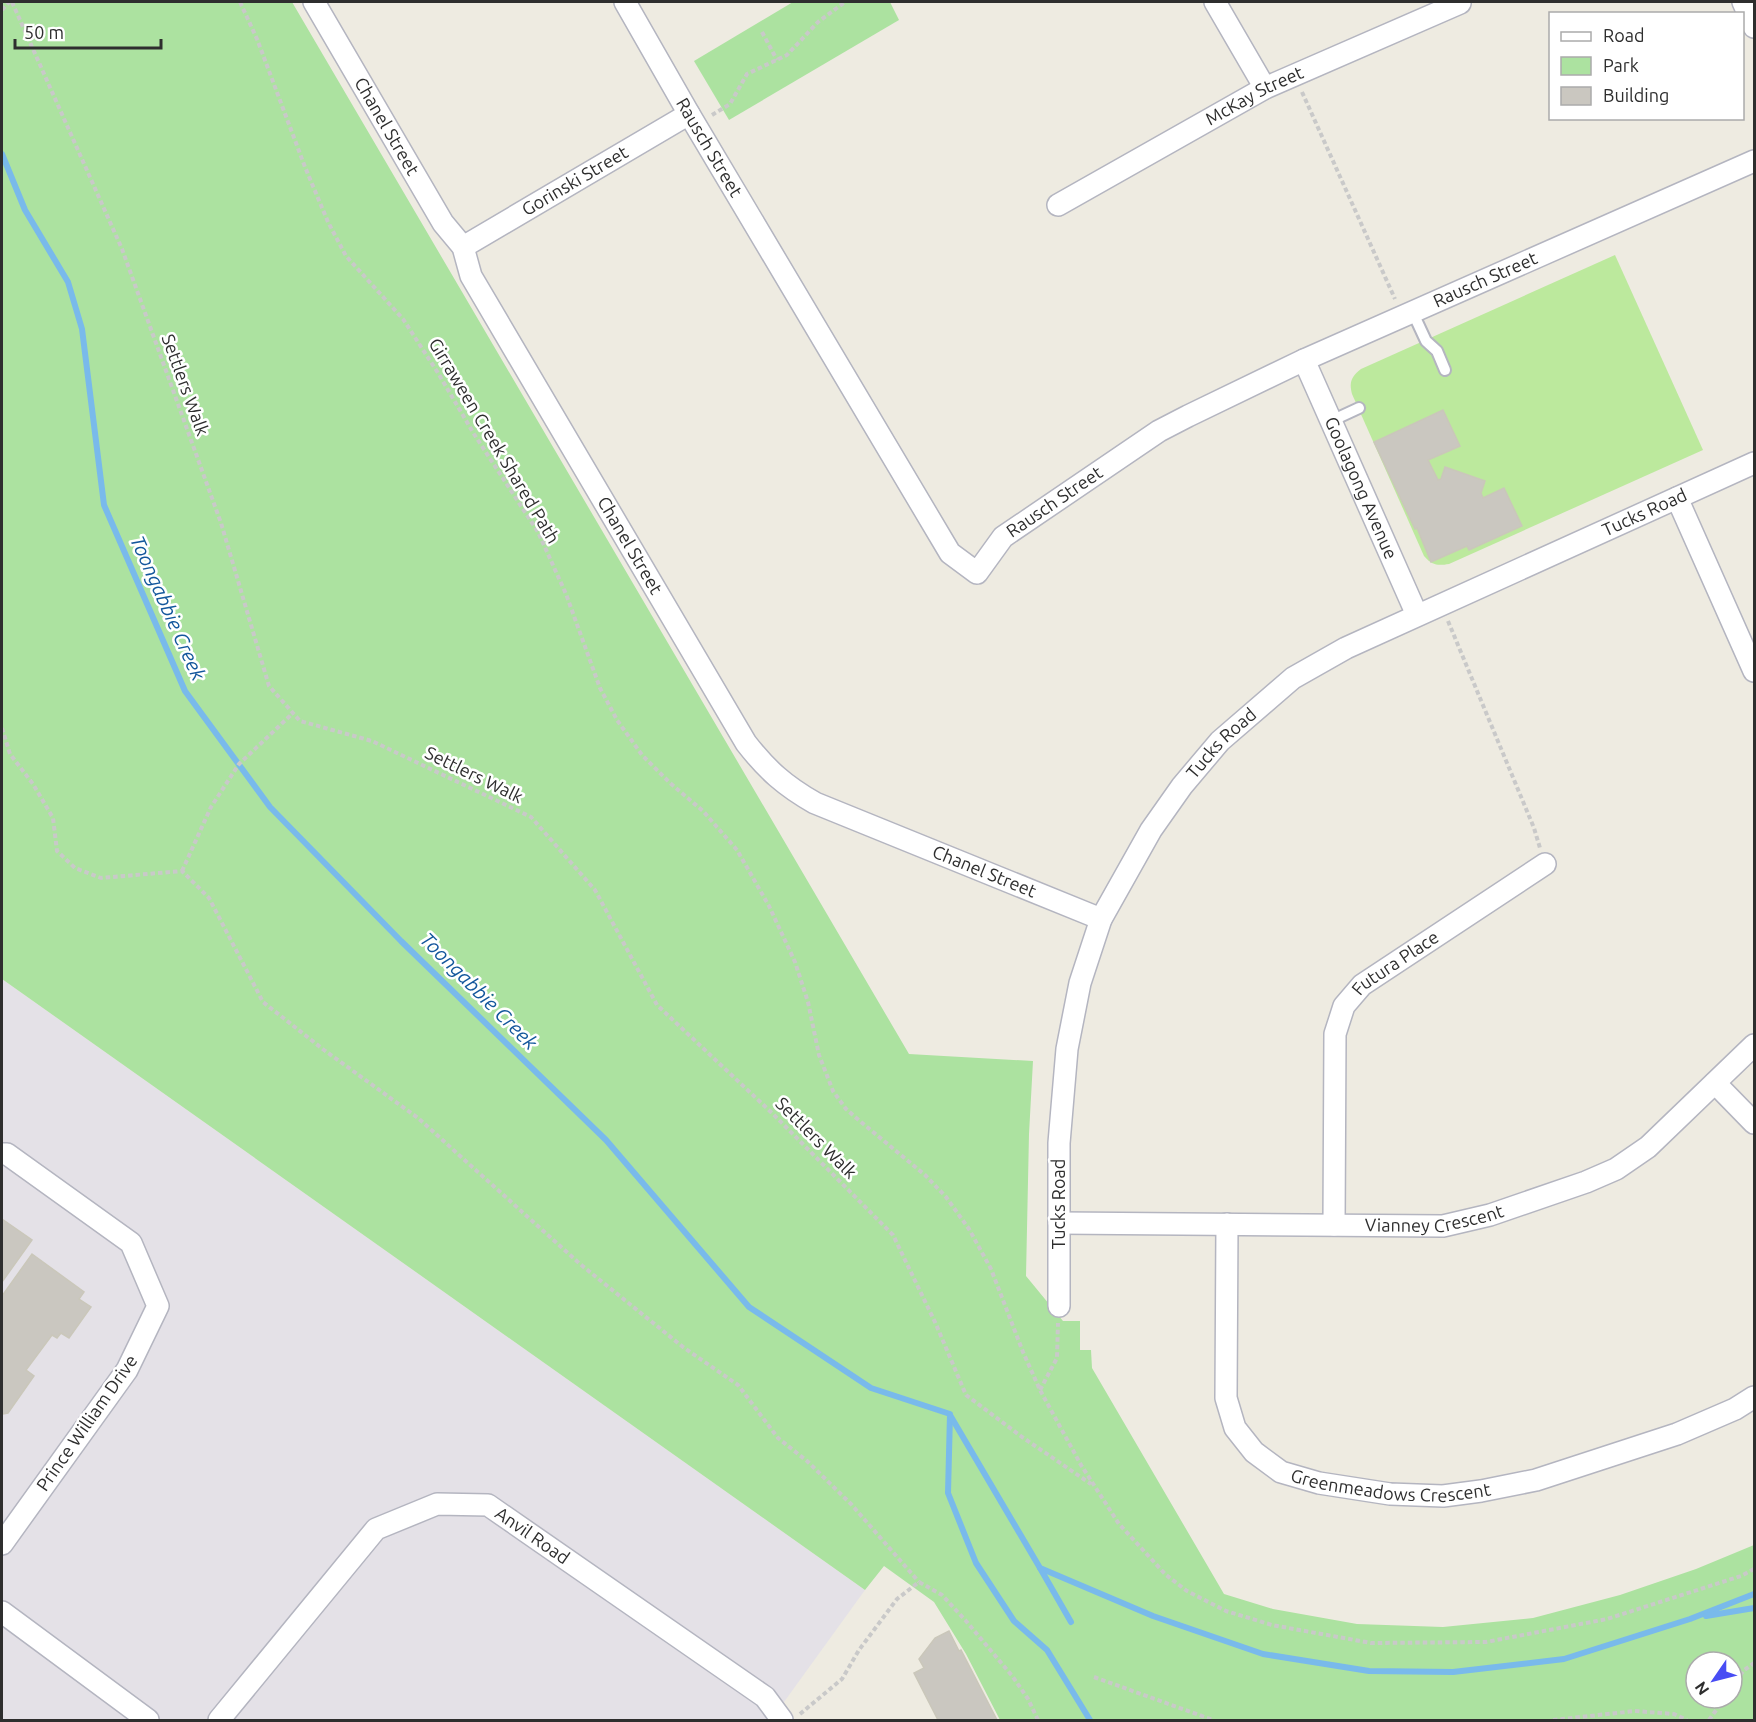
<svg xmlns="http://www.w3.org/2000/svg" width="1756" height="1722" font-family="Ubuntu,sans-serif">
	<rect width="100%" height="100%" fill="#eeebe1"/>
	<polygon fill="#e4e1e7" points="2,979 865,1590 771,1720 2,1720"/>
	<g fill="#ace2a0" fill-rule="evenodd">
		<path d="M 2,2 L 292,2 L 909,1054 L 1033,1061 L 1029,1134 L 1026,1276 L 1063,1321 L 1080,1321 L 1080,1350 L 1091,1350 L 1092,1368 L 1224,1594 L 1273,1609 L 1357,1624 L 1443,1627 L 1533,1618 L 1620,1595 L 1696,1569 L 1754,1545 L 1754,1720 L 1000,1720 L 966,1654 L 934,1602 L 884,1566 L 865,1590 L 2,979 ZM 1696,1662 L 1732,1662 L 1732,1698 L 1696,1698 Z"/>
		<polygon points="793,2 890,2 899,20 729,120 694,61"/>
	</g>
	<path fill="#bce99d" d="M 1615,255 L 1703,450 L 1449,564 C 1437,566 1432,565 1424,556 L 1352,394 C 1349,382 1351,377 1361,369 Z"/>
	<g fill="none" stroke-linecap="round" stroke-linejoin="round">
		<g stroke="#79baeb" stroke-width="6">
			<polyline points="2,154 25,210 68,282 82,329 104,505 185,691 270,807 401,941 606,1140 749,1307 871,1388 950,1414 948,1493 976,1563 1014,1621 1047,1650 1090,1720"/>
			<polyline points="950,1415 1040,1568 1153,1616 1263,1654 1369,1671 1453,1672 1564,1659 1690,1619 1754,1594"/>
			<polyline points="1040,1568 1071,1622"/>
			<polyline points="1706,1616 1754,1608"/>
		</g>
	</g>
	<g fill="#cac7c0" stroke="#cac7ba" stroke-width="1.5">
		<polygon points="1443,410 1460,446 1428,460 1438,480 1441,479 1445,467 1485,481 1481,493 1483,498 1504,488 1522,526 1469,550 1467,546 1431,562 1417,528 1415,529 1374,442"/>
		<polygon points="2,1219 32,1240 2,1282"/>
		<polygon points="32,1254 84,1292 79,1299 91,1307 69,1338 61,1333 57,1338 52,1335 26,1370 34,1376 8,1413 2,1414 2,1296"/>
		<polygon points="949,1631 959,1651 961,1650 997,1720 938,1720 914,1673 924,1668 919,1659 935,1638"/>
	</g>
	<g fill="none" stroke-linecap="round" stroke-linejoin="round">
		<g stroke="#b4b5c0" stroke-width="14">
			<g id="service">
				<polyline points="1413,313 1426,341 1437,351 1445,370"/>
				<polyline points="1331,421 1359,408"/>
			</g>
		</g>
		<g stroke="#b4b5c0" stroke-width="24">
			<g id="minor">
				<path id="s1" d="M 314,2 L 443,223 L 463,247 L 471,276 L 746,743 C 767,770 785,786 815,803 L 1101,919"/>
				<path id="s2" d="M 625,2 L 689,114 L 950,553 L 977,573 L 1003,537 L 1159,431 L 1188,416 L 1304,360 L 1754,161"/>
				<polyline points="1215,2 1265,88"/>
				<polyline points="1743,2 1754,27"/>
				<path id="s3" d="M 1058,205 L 1265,88 L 1460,3"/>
				<path id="s4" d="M 463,247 L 689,114"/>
				<path id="s5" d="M 1304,360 L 1417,615"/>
				<polyline points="1677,498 1754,671"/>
				<polyline points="1715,1083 1754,1123"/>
				<polyline points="2,1154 7,1154 131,1243 158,1306 127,1370 2,1544"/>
				<path id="s6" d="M 1059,1223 L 1443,1226 L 1490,1215 L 1586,1182 L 1616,1169 L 1648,1147 L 1754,1045"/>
				<path id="s7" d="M 1227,1224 L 1226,1398 L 1235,1428 L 1254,1452 L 1281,1472 L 1319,1483 L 1390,1494 L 1443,1496 L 1481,1491 L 1536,1480 L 1677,1434 L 1735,1409 L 1754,1397"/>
				<path id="s8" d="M 1334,1225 L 1335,1034 L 1344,1006 L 1362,985 L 1545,864"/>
				<path id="s9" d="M 1059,1306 L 1059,1143 L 1067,1049 L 1080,983 L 1101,919 L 1151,830 L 1182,786 L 1220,741 L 1293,678 L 1346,648 L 1754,463"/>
				<polyline points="2,1612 148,1720"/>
				<path id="s10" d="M 219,1720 L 376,1529 L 437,1504 L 488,1505 L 765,1697 L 782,1720"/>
			</g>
		</g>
		<g stroke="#c9c9c9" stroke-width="4" stroke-dasharray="4.5 3" stroke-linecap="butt">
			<polyline points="12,2 122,249 221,523 269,686 300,721 372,741 531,817 595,890 657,1005 772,1113 893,1235 935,1322 966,1395 1022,1437 1091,1484"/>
			<polyline points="240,2 257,39 305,167 328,222 346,256 403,319 438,373 474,434 538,532 566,594 600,688 617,720 642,755 670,783 703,811 737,850 769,906 795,962 808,1002 819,1055 833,1091 846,1109 861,1122 925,1175 946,1197 969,1229 991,1269 1023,1352 1040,1390 1081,1465 1119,1524 1166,1575 1187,1591 1226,1611 1272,1625 1371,1643 1486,1642 1607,1619 1741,1576 1754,1569"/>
			<polyline points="2,10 9,2"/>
			<polyline points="762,32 777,60"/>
			<polyline points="1302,92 1395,299"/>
			<polyline points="712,115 730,104 747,74 787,55 818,22 845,2"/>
			<polyline points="1448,621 1534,828 1540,848"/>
			<polyline points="2,728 10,754 33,784 53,818 57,851 75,868 101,878 182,871 209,898 263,1002 324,1050 418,1118 580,1264 683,1347 738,1385 778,1438 807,1461 851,1504 919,1582"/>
			<polyline points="182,871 211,807 239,764 293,713"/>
			<polyline points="1040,1390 1057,1358 1058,1323"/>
			<polyline points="1094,1677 1213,1720"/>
			<polyline points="1732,1688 1743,1671 1754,1663"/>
			<polyline points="800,1714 842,1679 859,1650 897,1599 919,1582 942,1595 966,1621 1013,1677 1028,1699 1038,1720"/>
			<polyline points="1553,1720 1635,1711 1674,1714 1687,1720"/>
			<polyline points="1709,1720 1725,1698"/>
		</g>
		<use href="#service" stroke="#fff" stroke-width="10"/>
		<use href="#minor" stroke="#fff" stroke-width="21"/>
	</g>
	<g text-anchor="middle" stroke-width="5" stroke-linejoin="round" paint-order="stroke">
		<g font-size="18" fill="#2e2e2e" stroke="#fff">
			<text dy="6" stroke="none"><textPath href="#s3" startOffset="225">McKay Street</textPath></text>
			<text dy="6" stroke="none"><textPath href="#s1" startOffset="144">Chanel Street</textPath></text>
			<text dy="6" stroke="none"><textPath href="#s2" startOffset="168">Rausch Street</textPath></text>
			<text dy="6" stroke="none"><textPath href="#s4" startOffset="130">Gorinski Street</textPath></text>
			<text dy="6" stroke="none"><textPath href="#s2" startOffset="1266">Rausch Street</textPath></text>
			<text transform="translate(185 385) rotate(70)" y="6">Settlers Walk</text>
			<text transform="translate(494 441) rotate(59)" y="6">Girraween Creek Shared Path</text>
			<text dy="6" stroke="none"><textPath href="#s5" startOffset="140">Goolagong Avenue</textPath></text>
			<text dy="6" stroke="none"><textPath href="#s2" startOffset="780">Rausch Street</textPath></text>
			<text dy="6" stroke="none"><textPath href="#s9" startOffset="1092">Tucks Road</textPath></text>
			<text dy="6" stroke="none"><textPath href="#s1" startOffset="630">Chanel Street</textPath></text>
			<text dy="6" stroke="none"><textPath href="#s9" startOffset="606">Tucks Road</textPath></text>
			<text transform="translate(474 775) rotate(26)" y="6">Settlers Walk</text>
			<text dy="6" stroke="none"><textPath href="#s1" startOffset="1134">Chanel Street</textPath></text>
			<text dy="6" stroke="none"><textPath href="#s8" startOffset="288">Futura Place</textPath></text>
			<text transform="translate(816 1138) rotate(45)" y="6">Settlers Walk</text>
			<text transform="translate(1059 1204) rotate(-90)" y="6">Tucks Road</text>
			<text dy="6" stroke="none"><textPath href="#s6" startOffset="376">Vianney Crescent</textPath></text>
			<text transform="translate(87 1423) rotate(-55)" y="6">Prince William Drive</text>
			<text dy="6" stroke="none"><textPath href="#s7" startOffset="381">Greenmeadows Crescent</textPath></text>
			<text dy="6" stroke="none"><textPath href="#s10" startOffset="418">Anvil Road</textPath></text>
		</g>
		<g font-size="20" font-style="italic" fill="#13579c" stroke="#fff">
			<text transform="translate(168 608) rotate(66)" y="7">Toongabbie Creek</text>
			<text transform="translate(479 991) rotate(45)" y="7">Toongabbie Creek</text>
		</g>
	</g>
	<rect width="1756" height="1722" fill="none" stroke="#2e2e2e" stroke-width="6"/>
	<rect x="1549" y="12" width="195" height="108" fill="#ffffff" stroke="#ababab" stroke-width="1.5"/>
	<rect x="1561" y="32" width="30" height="9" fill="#ffffff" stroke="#ababab" stroke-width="1.5"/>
	<text x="1603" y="42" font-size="18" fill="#2e2e2e">Road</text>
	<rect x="1561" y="57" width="30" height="18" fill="#ace2a0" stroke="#ababab" stroke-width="1.5"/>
	<text x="1603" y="72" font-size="18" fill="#2e2e2e">Park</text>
	<rect x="1561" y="87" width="30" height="18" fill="#cac7c0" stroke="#ababab" stroke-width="1.5"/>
	<text x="1603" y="102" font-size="18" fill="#2e2e2e">Building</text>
	<g transform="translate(1714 1680) rotate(235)"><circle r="28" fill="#ffffff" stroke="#ababab" stroke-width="1.5"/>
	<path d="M0-4.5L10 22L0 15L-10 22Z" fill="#484df4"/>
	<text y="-9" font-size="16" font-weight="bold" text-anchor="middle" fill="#2e2e2e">N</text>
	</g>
	<path d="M15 39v9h146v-9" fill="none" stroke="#2e2e2e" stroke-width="3"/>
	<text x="24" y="39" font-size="18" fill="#2e2e2e" stroke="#ffffff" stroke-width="4.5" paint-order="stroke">50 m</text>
</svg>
